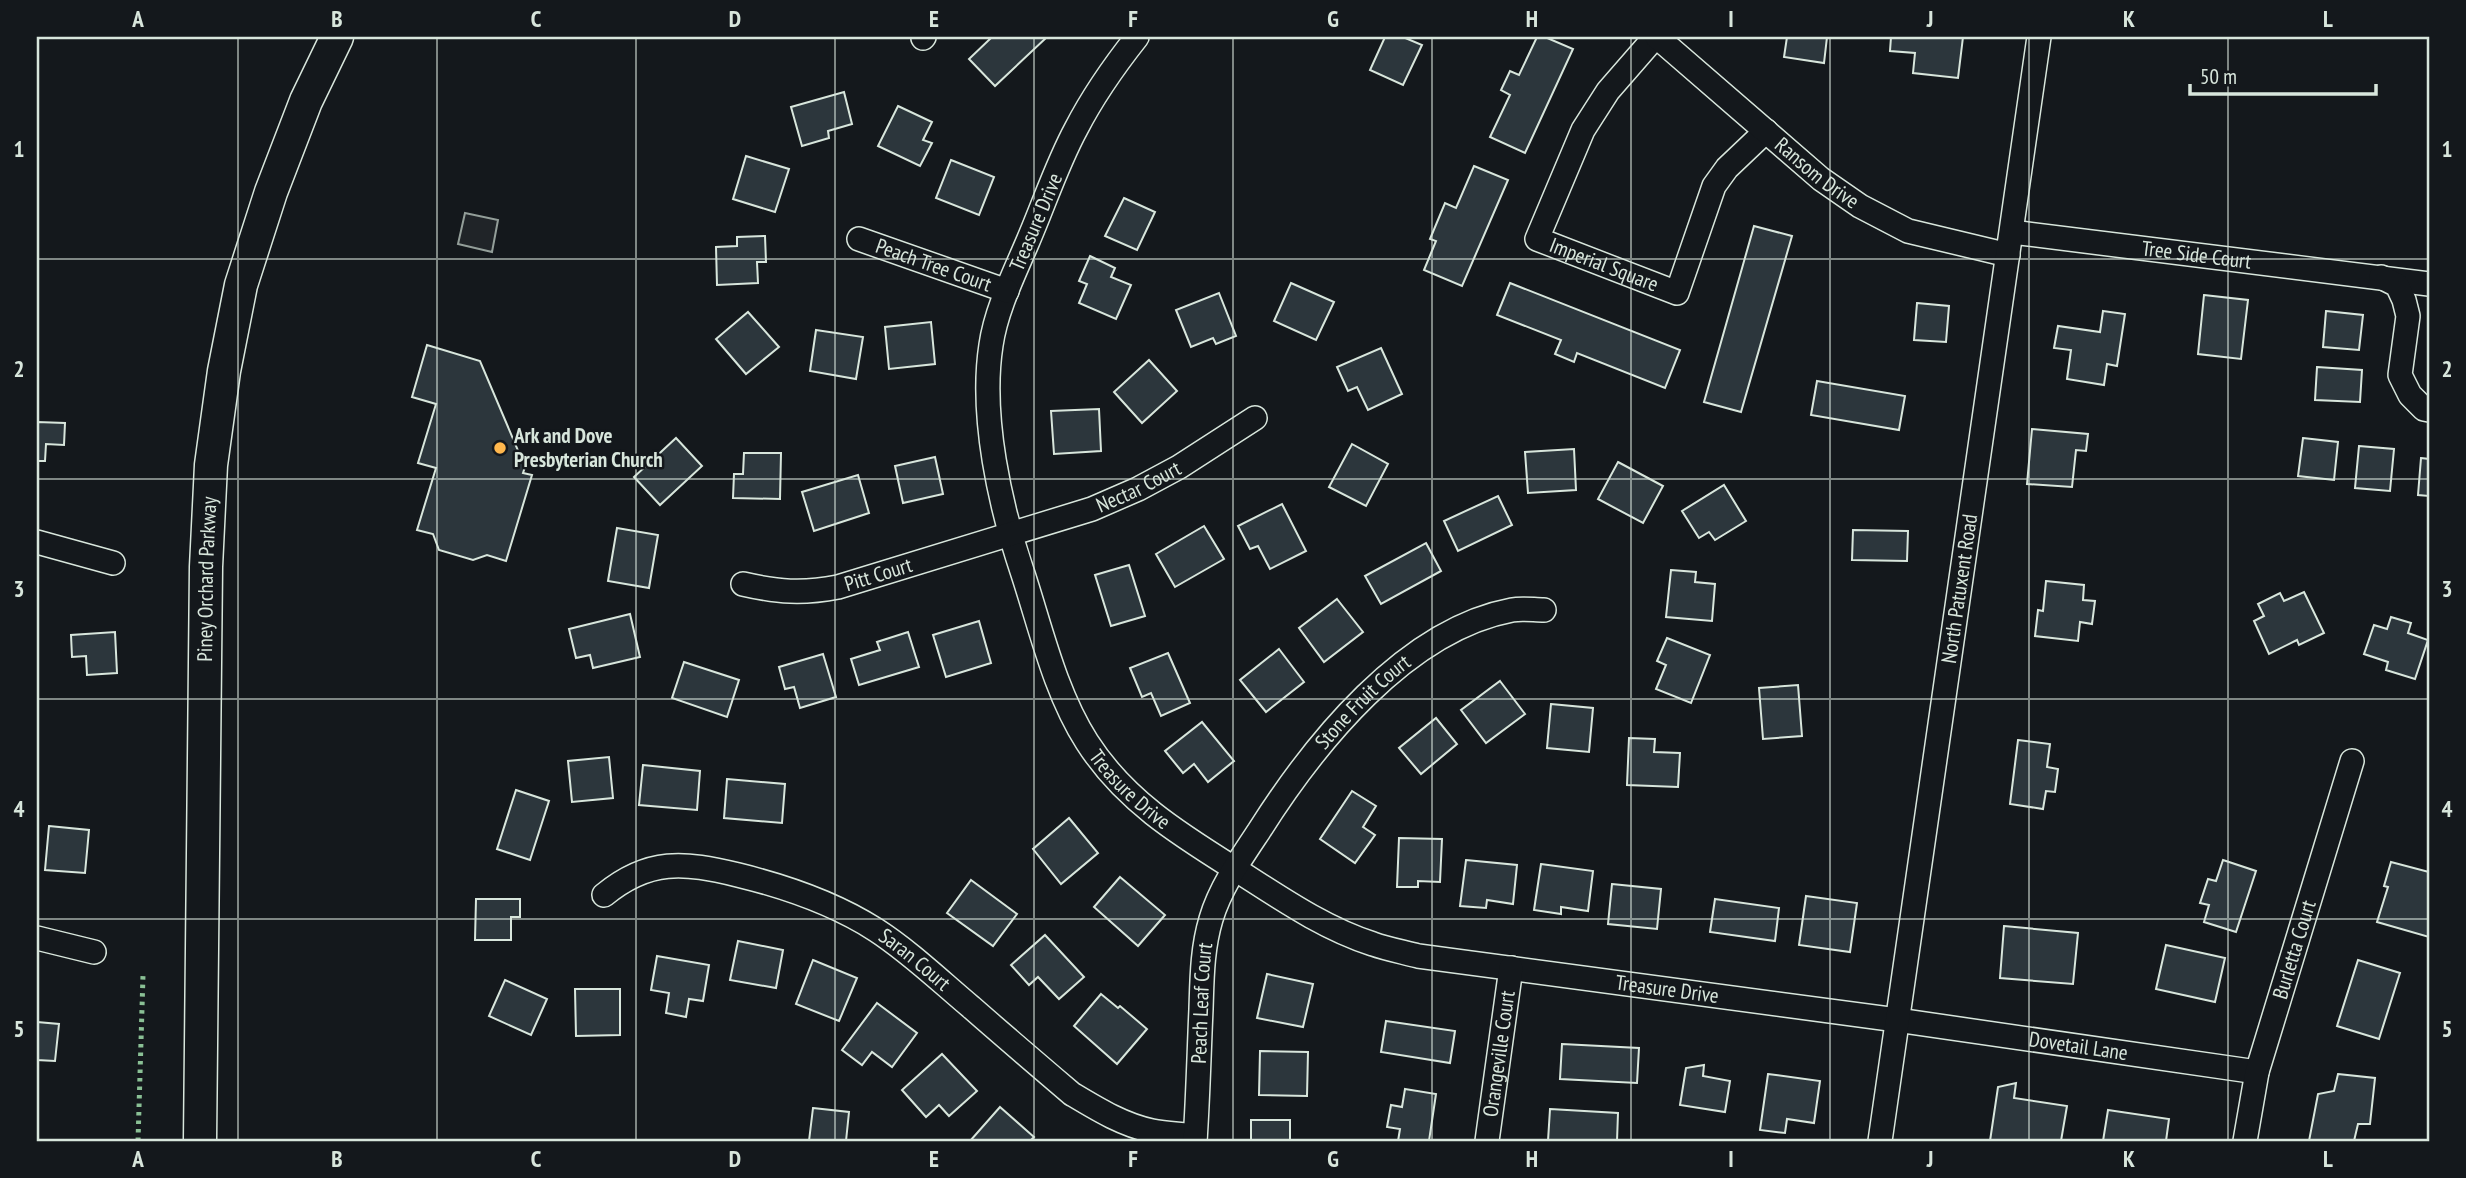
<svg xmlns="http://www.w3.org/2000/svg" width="2466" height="1178" font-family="'PT Sans Narrow',sans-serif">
	<rect width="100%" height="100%" fill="#14181c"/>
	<polygon fill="#202428" stroke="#939e99" stroke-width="2" points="465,213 498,220 492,252 458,244"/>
	<g fill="#2c363c" stroke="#d8e6dc" stroke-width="2">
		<polygon points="992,37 1047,37 995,86 969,59"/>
		<polygon points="1385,37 1403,37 1422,45 1403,85 1370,70"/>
		<polygon points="1537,37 1545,37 1573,49 1525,153 1490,137 1510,95 1501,90 1510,71 1519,75"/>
		<polygon points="1787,37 1827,37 1824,63 1784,57"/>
		<polygon points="1891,37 1963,37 1958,78 1913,73 1915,53 1890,51"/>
		<polygon points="844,92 852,124 828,131 829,138 802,146 791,107"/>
		<polygon points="898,106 932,122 923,140 932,143 920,166 878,146"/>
		<polygon points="746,156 789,169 775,212 733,199"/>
		<polygon points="951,160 994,177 979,215 936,198"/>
		<polygon points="1474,166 1508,180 1462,286 1424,270 1436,241 1430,239 1445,203 1456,208"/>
		<polygon points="1124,198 1155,212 1137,250 1105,236"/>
		<polygon points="1754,226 1792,236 1741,412 1704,402"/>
		<polygon points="765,236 766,262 757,262 758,283 717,285 716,247 737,246 737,237"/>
		<polygon points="1090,256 1115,268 1111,277 1131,285 1116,319 1079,303 1087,284 1079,281"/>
		<polygon points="1291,283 1334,302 1316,340 1274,321"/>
		<polygon points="1510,283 1680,350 1665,388 1577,353 1574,362 1555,354 1561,340 1497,315"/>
		<polygon points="1219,293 1236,336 1216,344 1213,338 1191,347 1176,310"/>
		<polygon points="2204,295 2248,300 2241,359 2198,354"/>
		<polygon points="1917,303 1949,306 1946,342 1914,340"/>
		<polygon points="2103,311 2125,314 2117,366 2107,364 2104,385 2067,379 2071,350 2054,348 2058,326 2100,332"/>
		<polygon points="2326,311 2363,315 2359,350 2323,347"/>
		<polygon points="748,312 779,347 746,374 716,339"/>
		<polygon points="931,322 935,364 889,369 885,327"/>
		<polygon points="816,330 863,337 856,379 810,371"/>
		<polygon points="427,345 480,361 525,467 523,473 532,475 506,561 487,555 473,560 439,550 433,534 417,530 436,468 418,463 436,404 412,397"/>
		<polygon points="1381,348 1402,394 1368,410 1357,387 1348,391 1337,367"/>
		<polygon points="1149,360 1177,391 1142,423 1114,392"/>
		<polygon points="2317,367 2362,370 2360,402 2315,400"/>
		<polygon points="1817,381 1905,396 1899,430 1811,415"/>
		<polygon points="1099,409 1101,451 1054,454 1051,411"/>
		<polygon points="37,422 65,423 64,445 46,444 45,461 37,461"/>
		<polygon points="2032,429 2088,434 2086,451 2076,450 2072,487 2027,484"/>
		<polygon points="676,438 702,466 660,505 634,477"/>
		<polygon points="2303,438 2338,442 2334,480 2298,476"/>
		<polygon points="1352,444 1388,464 1366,506 1329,487"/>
		<polygon points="2359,446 2394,449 2390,491 2355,488"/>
		<polygon points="1574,449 1576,490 1528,493 1525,452"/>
		<polygon points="744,453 781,453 780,499 733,498 734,474 743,474"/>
		<polygon points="935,457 943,494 903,503 895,466"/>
		<polygon points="2421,458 2429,459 2429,496 2418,495"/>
		<polygon points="1618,462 1663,486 1643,523 1598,499"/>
		<polygon points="858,475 869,513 814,531 802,492"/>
		<polygon points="1724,485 1746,521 1715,540 1709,532 1699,538 1682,511"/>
		<polygon points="1498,496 1512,525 1458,551 1444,521"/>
		<polygon points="1282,504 1306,551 1270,569 1258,546 1250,549 1238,526"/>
		<polygon points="1204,526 1224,559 1175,587 1156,554"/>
		<polygon points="617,528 658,535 649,588 608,581"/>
		<polygon points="1853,530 1908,531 1907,561 1852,560"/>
		<polygon points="1426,543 1441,571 1381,604 1365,576"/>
		<polygon points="1129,565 1145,616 1111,626 1095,575"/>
		<polygon points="1671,570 1696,572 1695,582 1715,584 1712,621 1666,617"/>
		<polygon points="2046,581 2084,585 2083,600 2095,601 2092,624 2080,622 2078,641 2035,636 2038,610 2043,611"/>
		<polygon points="2304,592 2324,633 2299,645 2297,640 2269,654 2254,621 2264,616 2258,604 2280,593 2284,601"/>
		<polygon points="1337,599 1363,632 1324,662 1299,628"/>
		<polygon points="630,614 640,657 593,668 590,655 576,658 569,629"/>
		<polygon points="2391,617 2411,623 2408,633 2428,640 2415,679 2386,670 2388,662 2364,654 2374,625 2387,629"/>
		<polygon points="979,621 991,663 946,677 933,635"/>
		<polygon points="115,632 117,673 87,675 86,656 72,657 71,635"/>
		<polygon points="908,632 919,667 859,685 851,659 880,650 877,642"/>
		<polygon points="1667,638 1710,655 1691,703 1656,689 1666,665 1657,661"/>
		<polygon points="1279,649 1304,682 1266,712 1240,680"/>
		<polygon points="1168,653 1190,703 1161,716 1151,693 1142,697 1130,668"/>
		<polygon points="823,654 836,697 800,708 794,687 785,689 779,667"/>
		<polygon points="684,662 739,680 727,717 672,698"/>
		<polygon points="1500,681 1525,714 1486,743 1461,710"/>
		<polygon points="1798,685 1802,736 1763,739 1759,688"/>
		<polygon points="1551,704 1593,708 1589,752 1547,748"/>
		<polygon points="1436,718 1457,744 1421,774 1399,748"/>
		<polygon points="1202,722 1234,761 1208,782 1194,764 1183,773 1165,751"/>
		<polygon points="1629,738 1655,739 1654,752 1680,753 1678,787 1627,785"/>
		<polygon points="2018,740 2050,744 2047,767 2058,769 2055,792 2046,791 2043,809 2010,804"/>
		<polygon points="609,757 613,798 572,802 568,761"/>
		<polygon points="643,765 700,771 697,810 639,805"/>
		<polygon points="727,779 785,784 782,823 724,818"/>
		<polygon points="516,790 549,801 530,860 497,849"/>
		<polygon points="1352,791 1376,806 1363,827 1375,835 1355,863 1320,839"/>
		<polygon points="1069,818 1098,853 1061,884 1033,849"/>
		<polygon points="49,826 89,830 85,873 45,870"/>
		<polygon points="1399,838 1442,839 1440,882 1418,881 1418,887 1397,887"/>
		<polygon points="1466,860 1517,865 1513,904 1487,900 1486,908 1460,906"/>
		<polygon points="2223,860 2256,871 2236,932 2204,922 2209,905 2200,903 2208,879 2216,881"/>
		<polygon points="2391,862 2429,872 2429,937 2377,922 2388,887 2384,886"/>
		<polygon points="1541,864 1593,871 1588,911 1561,907 1561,914 1534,910"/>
		<polygon points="1120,877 1165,915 1138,946 1094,907"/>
		<polygon points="971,880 1017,914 993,946 947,913"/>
		<polygon points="1612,884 1661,889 1657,929 1608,924"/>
		<polygon points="1806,896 1857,903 1850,952 1799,945"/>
		<polygon points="476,899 520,899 520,917 511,917 511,940 475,940"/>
		<polygon points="1715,899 1779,908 1775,941 1710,932"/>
		<polygon points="2004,926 2078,933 2073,984 2000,978"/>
		<polygon points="1045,935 1084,977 1059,999 1038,977 1029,985 1011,965"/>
		<polygon points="738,941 783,950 776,988 730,980"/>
		<polygon points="2166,945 2225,958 2215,1002 2156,989"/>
		<polygon points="657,956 709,965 703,1001 689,999 686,1017 666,1013 669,993 651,990"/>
		<polygon points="813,960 857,978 839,1021 796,1004"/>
		<polygon points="2358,960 2400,973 2379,1039 2337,1026"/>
		<polygon points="1267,974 1313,984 1303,1027 1257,1018"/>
		<polygon points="505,980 547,999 531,1035 489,1016"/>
		<polygon points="575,989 620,989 620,1035 576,1036"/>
		<polygon points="1101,994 1118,1008 1120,1006 1147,1029 1117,1064 1074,1026"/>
		<polygon points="877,1003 917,1033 892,1067 872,1052 862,1065 842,1050"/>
		<polygon points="1386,1021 1455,1031 1450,1063 1381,1052"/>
		<polygon points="37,1022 59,1024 55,1061 37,1060"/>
		<polygon points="1562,1044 1639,1048 1637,1083 1560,1079"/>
		<polygon points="1260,1051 1308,1052 1307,1096 1259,1095"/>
		<polygon points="942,1054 977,1091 949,1116 939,1105 926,1117 902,1090"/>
		<polygon points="1704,1065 1703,1076 1730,1081 1725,1112 1680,1105 1686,1068"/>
		<polygon points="1768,1074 1820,1081 1814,1123 1787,1119 1785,1133 1760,1130"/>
		<polygon points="2338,1074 2375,1078 2370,1124 2358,1124 2354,1141 2309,1141 2318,1094 2334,1091"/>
		<polygon points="2016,1083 2014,1098 2067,1106 2061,1141 1990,1141 1998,1087"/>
		<polygon points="1405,1089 1436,1094 1429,1141 1398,1141 1400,1129 1387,1127 1391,1105 1402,1107"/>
		<polygon points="1000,1107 1034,1137 1030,1141 970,1141"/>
		<polygon points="813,1108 849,1112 846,1141 809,1141"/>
		<polygon points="1550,1109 1618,1113 1617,1141 1548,1141"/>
		<polygon points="2108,1110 2169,1119 2166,1141 2103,1141"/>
		<rect x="1251" y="1120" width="39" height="21"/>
	</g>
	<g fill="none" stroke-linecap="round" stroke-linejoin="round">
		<g stroke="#d8e6dc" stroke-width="26">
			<g id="minor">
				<path id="s1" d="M 1137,37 C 1114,66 1093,96 1076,129 C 1057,164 1044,204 1028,241 C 1014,274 996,310 991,345 C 980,416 1000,506 1023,574 C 1041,629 1055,692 1087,742 C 1124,800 1179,834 1235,869 C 1279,897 1323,928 1373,944 C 1387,949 1403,952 1418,956 L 1897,1020 L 2257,1072"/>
				<path id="s2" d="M 1655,37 L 1608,91 L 1583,130 L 1537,239 L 1677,293 L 1714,186 L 1727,168 L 1766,131"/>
				<path id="s3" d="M 1657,37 L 1821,179 L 1860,206 L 1908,231 L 2008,255"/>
				<polyline points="923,38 924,37"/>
				<path id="s4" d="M 2012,232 L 2429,284"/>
				<path id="s5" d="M 859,239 L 1007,291"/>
				<polyline points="2381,277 2397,285 2404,300 2408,316 2400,375 2410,395 2424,409 2429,410"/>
				<polyline points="37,542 113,563"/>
				<path id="s6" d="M 743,584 C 778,592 802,594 838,587 L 1092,509 L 1138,489 L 1179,467 L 1255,418"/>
				<path id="s7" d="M 604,895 C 649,858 684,862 738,875 C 787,887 834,903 876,930 C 910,952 940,981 971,1007 C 1004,1036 1038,1065 1072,1094 C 1097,1109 1123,1125 1152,1131 C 1166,1134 1181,1134 1195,1136"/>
				<polyline points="37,938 94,952"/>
				<path id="s8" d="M 1195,1141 C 1198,1097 1199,1053 1201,1009 C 1202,979 1202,949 1211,919 C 1220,888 1241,858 1259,831 C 1314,744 1405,630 1512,610 C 1522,608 1534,610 1544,610"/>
				<path id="s9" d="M 1487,1141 L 1511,968"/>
				<path id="s10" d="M 1880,1141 L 2039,37"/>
				<path id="s11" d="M 2245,1141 L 2257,1072 L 2352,761"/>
			</g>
		</g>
		<g stroke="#d8e6dc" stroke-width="35">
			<g id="secondary">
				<path id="s12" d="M 200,1141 L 206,567 L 211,465 L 224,371 L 241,285 L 271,192 L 306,101 L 337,37"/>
			</g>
		</g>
		<use href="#minor" stroke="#14181c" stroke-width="23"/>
		<use href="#secondary" stroke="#14181c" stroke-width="32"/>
		<polyline stroke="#8ac095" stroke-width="5" stroke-dasharray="3.5 5" stroke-linecap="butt" points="138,1141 143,975"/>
	</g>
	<path fill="none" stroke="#d8e6dc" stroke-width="2" stroke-opacity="0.55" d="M 238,37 L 238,1141M 437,37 L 437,1141M 636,37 L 636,1141M 835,37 L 835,1141M 1034,37 L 1034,1141M 1233,37 L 1233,1141M 1432,37 L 1432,1141M 1631,37 L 1631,1141M 1830,37 L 1830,1141M 2029,37 L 2029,1141M 2228,37 L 2228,1141M 37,259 L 2429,259M 37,479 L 2429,479M 37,699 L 2429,699M 37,919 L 2429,919"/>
	<circle fill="#ffb74d" stroke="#14181c" stroke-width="2.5" cx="500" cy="448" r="7"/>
	<g text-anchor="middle" stroke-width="5" stroke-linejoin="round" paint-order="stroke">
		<g font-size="21" fill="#d8e6dc" stroke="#14181c">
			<text dy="7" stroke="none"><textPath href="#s3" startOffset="210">Ransom Drive</textPath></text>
			<text transform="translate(1036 222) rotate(-67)" y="7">Treasure Drive</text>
			<text dy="7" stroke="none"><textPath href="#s4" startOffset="186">Tree Side Court</textPath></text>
			<text dy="7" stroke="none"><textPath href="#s5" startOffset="79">Peach Tree Court</textPath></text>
			<text dy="7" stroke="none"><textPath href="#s2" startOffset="308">Imperial Square</textPath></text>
			<text dy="7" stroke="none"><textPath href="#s6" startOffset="413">Nectar Court</textPath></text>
			<text dy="7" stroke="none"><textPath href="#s6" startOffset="138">Pitt Court</textPath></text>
			<text dy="7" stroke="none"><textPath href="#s12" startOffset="562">Piney Orchard Parkway</textPath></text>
			<text dy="7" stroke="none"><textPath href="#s10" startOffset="558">North Patuxent Road</textPath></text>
			<text dy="7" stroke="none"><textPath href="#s8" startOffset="490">Stone Fruit Court</textPath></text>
			<text dy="7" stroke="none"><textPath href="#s1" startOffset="821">Treasure Drive</textPath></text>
			<text dy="7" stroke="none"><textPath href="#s11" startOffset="198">Burletta Court</textPath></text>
			<text dy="7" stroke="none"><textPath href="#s7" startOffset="340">Saran Court</textPath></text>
			<text dy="7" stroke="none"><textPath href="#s1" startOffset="1409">Treasure Drive</textPath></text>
			<text dy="7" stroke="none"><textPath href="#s8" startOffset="138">Peach Leaf Court</textPath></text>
			<text dy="7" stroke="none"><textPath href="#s1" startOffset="1824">Dovetail Lane</textPath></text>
			<text dy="7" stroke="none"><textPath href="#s9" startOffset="88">Orangeville Court</textPath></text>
		</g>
		<g font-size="21" font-weight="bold" fill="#d8e6dc" stroke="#14181c" text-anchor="start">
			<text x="514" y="443">Ark and Dove<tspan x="514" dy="24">Presbyterian Church</tspan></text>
		</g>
	</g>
	<rect width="2466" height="1178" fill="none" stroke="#14181c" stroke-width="77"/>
	<path d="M2190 84v10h186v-10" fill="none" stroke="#d8e6dc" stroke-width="3.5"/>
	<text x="2200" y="84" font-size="21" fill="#d8e6dc" stroke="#14181c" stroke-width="5" paint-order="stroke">50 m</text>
	<rect x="38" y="38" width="2390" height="1102" fill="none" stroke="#d8e6dc" stroke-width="2.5"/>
	<g font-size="23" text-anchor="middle" font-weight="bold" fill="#d8e6dc">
		<text x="138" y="27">A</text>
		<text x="337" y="27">B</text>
		<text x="536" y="27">C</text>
		<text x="735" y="27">D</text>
		<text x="934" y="27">E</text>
		<text x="1133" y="27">F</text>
		<text x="1333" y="27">G</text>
		<text x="1532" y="27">H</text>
		<text x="1731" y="27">I</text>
		<text x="1930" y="27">J</text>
		<text x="2129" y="27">K</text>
		<text x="2328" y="27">L</text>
		<text x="19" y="157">1</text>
		<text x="2447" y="157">1</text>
		<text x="19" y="377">2</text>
		<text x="2447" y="377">2</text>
		<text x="19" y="597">3</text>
		<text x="2447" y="597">3</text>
		<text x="19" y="817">4</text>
		<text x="2447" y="817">4</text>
		<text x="19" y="1037">5</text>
		<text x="2447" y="1037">5</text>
		<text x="138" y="1167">A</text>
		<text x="337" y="1167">B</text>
		<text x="536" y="1167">C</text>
		<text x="735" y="1167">D</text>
		<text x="934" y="1167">E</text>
		<text x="1133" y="1167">F</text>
		<text x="1333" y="1167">G</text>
		<text x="1532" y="1167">H</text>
		<text x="1731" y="1167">I</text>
		<text x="1930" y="1167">J</text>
		<text x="2129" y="1167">K</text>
		<text x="2328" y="1167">L</text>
	</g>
</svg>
